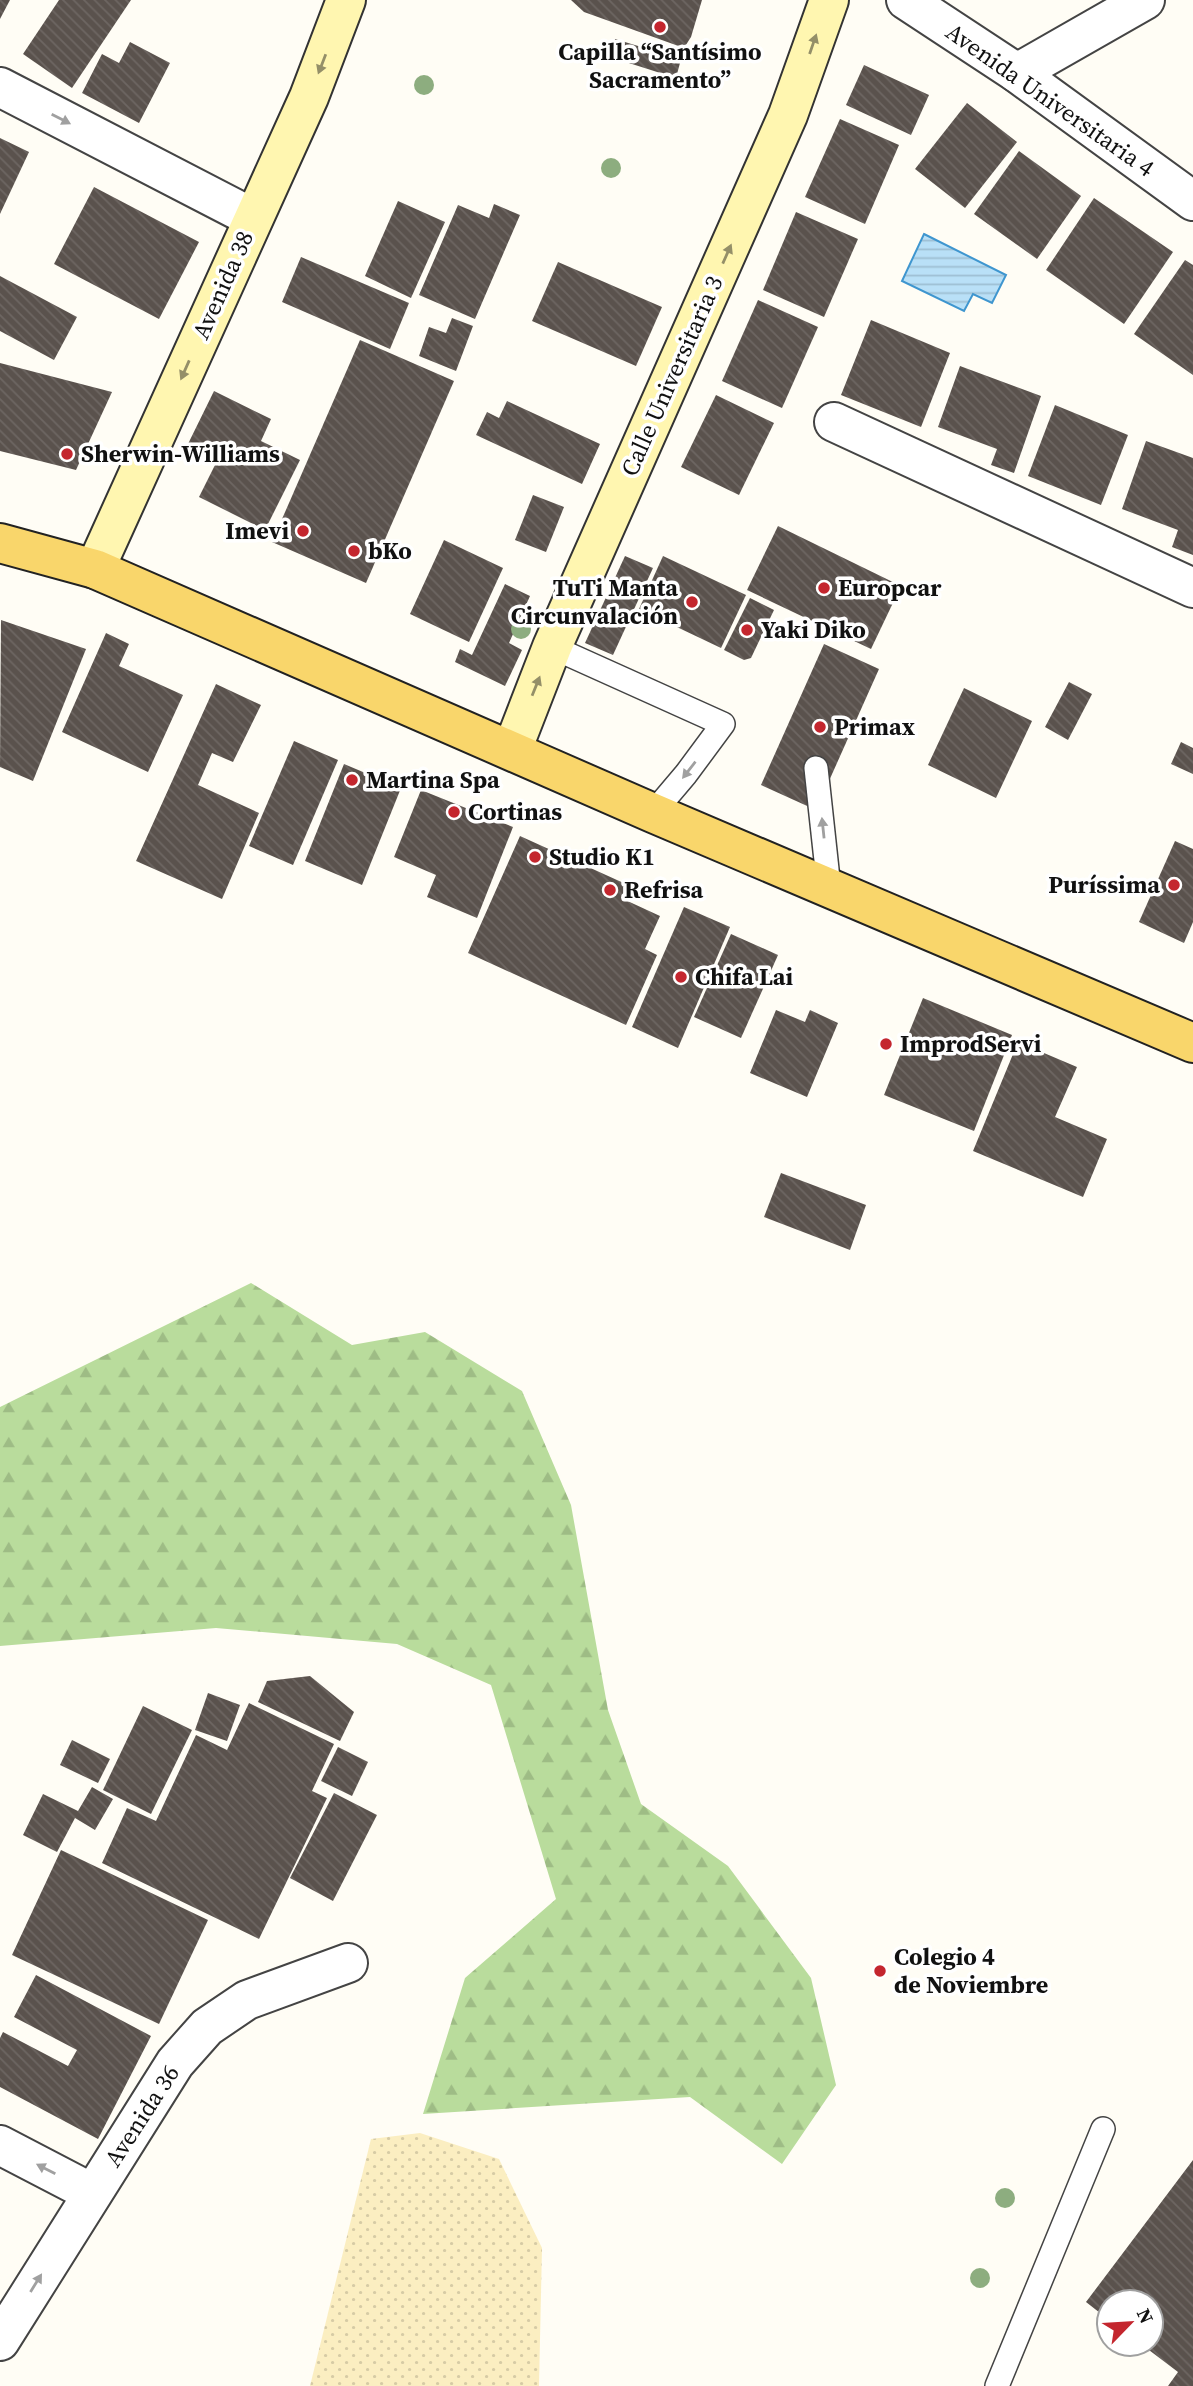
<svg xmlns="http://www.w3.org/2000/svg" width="1193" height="2386" font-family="'Source Serif 4',serif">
	<defs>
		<pattern id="forest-firs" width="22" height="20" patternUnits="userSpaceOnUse" patternTransform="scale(1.75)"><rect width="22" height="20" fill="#b9dc9c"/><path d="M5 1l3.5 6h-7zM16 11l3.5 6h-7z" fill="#9ebc85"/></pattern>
		<pattern id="sand-dots" width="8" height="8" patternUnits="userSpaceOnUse" patternTransform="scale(1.75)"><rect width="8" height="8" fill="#fbeec1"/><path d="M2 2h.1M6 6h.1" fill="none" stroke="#d6cba5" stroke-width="1.8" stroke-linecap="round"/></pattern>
		<pattern id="water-rules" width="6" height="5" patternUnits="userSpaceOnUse" patternTransform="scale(1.75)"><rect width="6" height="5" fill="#b9e0f7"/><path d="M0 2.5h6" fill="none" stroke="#9ebfd3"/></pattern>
		<pattern id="building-back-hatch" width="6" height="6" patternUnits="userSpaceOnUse" patternTransform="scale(1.75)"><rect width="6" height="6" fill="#5a524d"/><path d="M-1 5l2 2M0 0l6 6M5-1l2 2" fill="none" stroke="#6d6662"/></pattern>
	</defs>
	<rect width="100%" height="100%" fill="#fffdf5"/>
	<polygon fill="url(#forest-firs)" points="251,1283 352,1345 425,1332 522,1391 571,1505 608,1710 641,1804 728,1866 811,1978 836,2085 782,2164 690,2097 423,2114 465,1978 556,1899 491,1685 397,1644 216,1628 0,1646 0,1407"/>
	<polygon fill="url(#sand-dots)" points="420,2133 499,2159 542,2248 539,2386 310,2386 371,2139"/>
	<polygon fill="url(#water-rules)" stroke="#3f96cf" stroke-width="2" points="924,234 1006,275 992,303 973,294 964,311 902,281"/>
	<g fill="url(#building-back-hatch)">
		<polygon points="0,0 10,0 0,19"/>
		<polygon points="59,0 131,0 72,88 23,54"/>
		<polygon points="571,0 702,0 691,37 684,48 584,12"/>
		<polygon points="615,39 681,59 676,78 610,57"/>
		<polygon points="130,42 170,63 139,123 82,93 102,54 119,63"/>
		<polygon points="864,65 929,95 911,135 846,105"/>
		<polygon points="967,103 1017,142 965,208 915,169"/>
		<polygon points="840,119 899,145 865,224 805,197"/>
		<polygon points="0,138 29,152 0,214"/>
		<polygon points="1019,151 1081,196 1037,259 974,214"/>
		<polygon points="94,187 199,242 159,319 54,264"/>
		<polygon points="1094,198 1173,252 1124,324 1046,270"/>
		<polygon points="398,201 445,222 411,298 365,276"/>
		<polygon points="494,204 520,215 475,319 419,295 458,205 489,218"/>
		<polygon points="796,212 858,239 824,317 763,290"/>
		<polygon points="301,257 409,303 390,349 282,302"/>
		<polygon points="1185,260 1193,265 1193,375 1134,334"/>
		<polygon points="558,262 662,307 636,366 532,321"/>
		<polygon points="0,276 77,317 54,360 0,331"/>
		<polygon points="758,300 818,327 782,408 722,381"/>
		<polygon points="452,318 473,326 456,371 419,356 429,327 446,333"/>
		<polygon points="871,320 950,353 921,427 841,395"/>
		<polygon points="360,340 454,381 366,583 272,542"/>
		<polygon points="0,363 112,392 76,470 0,451"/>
		<polygon points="960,366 1041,396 1014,473 991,465 997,449 938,427"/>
		<polygon points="214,391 271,419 261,441 300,460 265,530 199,497 216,463 186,448"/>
		<polygon points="716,395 774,423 739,495 681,467"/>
		<polygon points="507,401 600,444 582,484 476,435 487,412 499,418"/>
		<polygon points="1055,405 1128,435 1101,505 1028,476"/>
		<polygon points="1146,441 1193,458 1193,555 1172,547 1178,530 1122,509"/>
		<polygon points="533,495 564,507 546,552 515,540"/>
		<polygon points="778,526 901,586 871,649 747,590"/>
		<polygon points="444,540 503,568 469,642 410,614"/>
		<polygon points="625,556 653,568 613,655 585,643"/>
		<polygon points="663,556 746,595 721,648 639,609"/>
		<polygon points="505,584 530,596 509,643 522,650 505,686 455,662 460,649 472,655"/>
		<polygon points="750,598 774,610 751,658 744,660 724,650"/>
		<polygon points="1,620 86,649 33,781 0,767"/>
		<polygon points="106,633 129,644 119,666 183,695 148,772 62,732"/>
		<polygon points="824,644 879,669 816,810 761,785"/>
		<polygon points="1069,682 1092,694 1068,740 1045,727"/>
		<polygon points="216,684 261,705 233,762 212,753 198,785 259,813 222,899 136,861"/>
		<polygon points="964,688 1032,721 996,798 928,765"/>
		<polygon points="294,741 338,760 293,865 249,846"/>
		<polygon points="1181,742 1193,748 1193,774 1171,764"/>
		<polygon points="344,764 401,788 362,885 305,861"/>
		<polygon points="421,790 513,827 477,918 427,897 436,875 394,857"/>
		<polygon points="520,836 628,885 621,898 660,916 645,949 657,955 626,1025 468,953"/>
		<polygon points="1175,841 1193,849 1193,922 1184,943 1139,922"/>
		<polygon points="684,907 730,927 678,1048 632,1027"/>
		<polygon points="731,934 778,955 741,1038 694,1017"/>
		<polygon points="923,998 1012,1035 974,1131 884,1095"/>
		<polygon points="776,1010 805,1022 810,1010 838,1023 807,1097 750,1073"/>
		<polygon points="1018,1042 1077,1067 1055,1117 1107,1139 1083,1197 973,1151"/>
		<polygon points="781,1173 866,1205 850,1250 764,1217"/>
		<polygon points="310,1676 354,1712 340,1741 258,1702 267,1681"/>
		<polygon points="208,1693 240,1705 227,1741 195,1730"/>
		<polygon points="249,1703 334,1744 312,1791 327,1798 259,1939 102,1863 127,1808 156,1821 196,1735 227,1750"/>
		<polygon points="143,1706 192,1730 151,1814 103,1790"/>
		<polygon points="72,1740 110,1759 98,1783 60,1765"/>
		<polygon points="338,1747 368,1762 352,1796 321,1781"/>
		<polygon points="92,1787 113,1799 95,1830 75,1818 57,1852 23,1835 43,1794 78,1811"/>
		<polygon points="334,1793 377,1815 333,1901 290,1878"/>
		<polygon points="61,1850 208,1920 159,2024 12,1955"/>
		<polygon points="36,1975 151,2036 98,2139 0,2087 0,2038 3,2032 68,2066 77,2050 14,2017"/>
		<polygon points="1193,2160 1193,2386 1168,2386 1178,2372 1141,2344 1151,2344 1151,2302 1109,2302 1109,2320 1086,2302"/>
	</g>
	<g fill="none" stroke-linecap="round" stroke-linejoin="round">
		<g stroke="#444" stroke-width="26">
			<g id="lane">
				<polyline points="552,647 723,724 686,774 653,813"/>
				<polyline points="816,768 829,888"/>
				<polyline points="997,2386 1103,2129"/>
			</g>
		</g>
		<g stroke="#444" stroke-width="42">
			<g id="street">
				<polyline points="906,0 1017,73 1193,201"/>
				<polyline points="1017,73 1145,0"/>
				<polyline points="0,87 253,218"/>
				<polyline points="834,422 1193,588"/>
				<polyline points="0,2145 92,2193"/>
				<polyline points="0,2341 175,2063 207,2027 247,2000 348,1963"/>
			</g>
		</g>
		<g stroke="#333" stroke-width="42">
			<g id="secondary">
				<polyline points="95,569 309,97 346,0"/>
				<polyline points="512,750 552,647 788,115 829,0"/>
			</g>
		</g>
		<g stroke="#222" stroke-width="42">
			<polyline id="primary" points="0,543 95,569 653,813 1193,1043"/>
		</g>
		<use href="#lane" stroke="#fff" stroke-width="23"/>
		<use href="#street" stroke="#fff" stroke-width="38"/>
		<use href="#secondary" stroke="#fff6b0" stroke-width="38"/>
		<use href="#primary" stroke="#f9d66b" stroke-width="38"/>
	</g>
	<g fill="#8dad7f">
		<circle cx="424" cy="85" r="10"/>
		<circle cx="611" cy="168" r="10"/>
		<circle cx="521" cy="629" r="10"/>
		<circle cx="1005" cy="2198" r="10"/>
		<circle cx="980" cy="2278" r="10"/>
	</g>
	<defs><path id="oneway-solid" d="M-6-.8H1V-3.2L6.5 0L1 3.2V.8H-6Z" transform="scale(1.75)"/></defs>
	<g fill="#948f68">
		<use href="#oneway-solid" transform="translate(813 44) rotate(-71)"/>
		<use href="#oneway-solid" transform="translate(322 64) rotate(111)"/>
		<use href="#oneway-solid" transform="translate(727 254) rotate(-66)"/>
		<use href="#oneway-solid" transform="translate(185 370) rotate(114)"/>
		<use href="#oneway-solid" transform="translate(536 686) rotate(-68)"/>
	</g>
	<g fill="#a0a0a0">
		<use href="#oneway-solid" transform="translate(61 119) rotate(27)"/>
		<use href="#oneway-solid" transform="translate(689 770) rotate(128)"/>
		<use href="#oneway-solid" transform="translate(823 828) rotate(-96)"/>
		<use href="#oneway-solid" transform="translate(46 2169) rotate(-153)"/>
		<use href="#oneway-solid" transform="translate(36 2283) rotate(-58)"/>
	</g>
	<g fill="#c4262e" stroke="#fff" stroke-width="2.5">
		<circle cx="660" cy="27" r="7"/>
		<circle cx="67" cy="454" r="7"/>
		<circle cx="303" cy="531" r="7"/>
		<circle cx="354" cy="551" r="7"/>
		<circle cx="824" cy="588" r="7"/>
		<circle cx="692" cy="602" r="7"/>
		<circle cx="747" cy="630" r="7"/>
		<circle cx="820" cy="727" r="7"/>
		<circle cx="352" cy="780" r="7"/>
		<circle cx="454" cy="812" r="7"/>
		<circle cx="535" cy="857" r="7"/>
		<circle cx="1174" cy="885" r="7"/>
		<circle cx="610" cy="890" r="7"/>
		<circle cx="681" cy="977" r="7"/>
		<circle cx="886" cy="1044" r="7"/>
		<circle cx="880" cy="1971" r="7"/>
	</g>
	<g text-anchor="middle" stroke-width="7" stroke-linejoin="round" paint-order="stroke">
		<g font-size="24" font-weight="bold" fill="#111" stroke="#fff" text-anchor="start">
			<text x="660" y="60" text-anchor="middle">Capilla “Santísimo<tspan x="660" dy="28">Sacramento”</tspan></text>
			<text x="81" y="462">Sherwin-Williams</text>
			<text x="289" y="539" text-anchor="end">Imevi</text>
			<text x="368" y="559">bKo</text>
			<text x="678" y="596" text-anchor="end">TuTi Manta<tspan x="678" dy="28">Circunvalación</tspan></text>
			<text x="838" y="596">Europcar</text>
			<text x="761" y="638">Yaki Diko</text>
			<text x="834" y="735">Primax</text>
			<text x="366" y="788">Martina Spa</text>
			<text x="468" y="820">Cortinas</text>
			<text x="549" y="865">Studio K1</text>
			<text x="1160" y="893" text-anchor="end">Puríssima</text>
			<text x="624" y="898">Refrisa</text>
			<text x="695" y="985">Chifa Lai</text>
			<text x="900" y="1052">ImprodServi</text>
			<text x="894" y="1965">Colegio 4<tspan x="894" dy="28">de Noviembre</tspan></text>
		</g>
		<g font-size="24" fill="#111" stroke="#fff">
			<text transform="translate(1050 100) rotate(35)" y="8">Avenida Universitaria 4</text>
			<text transform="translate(223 285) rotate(-66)" y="8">Avenida 38</text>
			<text transform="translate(672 376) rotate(-66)" y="8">Calle Universitaria 3</text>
			<text transform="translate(142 2116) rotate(-57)" y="8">Avenida 36</text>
		</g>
	</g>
	<g transform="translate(1130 2323) rotate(65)"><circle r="33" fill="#ffffff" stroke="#a0a0a0" stroke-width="2"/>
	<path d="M0-5L12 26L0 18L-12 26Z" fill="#c4262e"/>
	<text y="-10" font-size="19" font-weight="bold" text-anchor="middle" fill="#111111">N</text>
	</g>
</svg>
